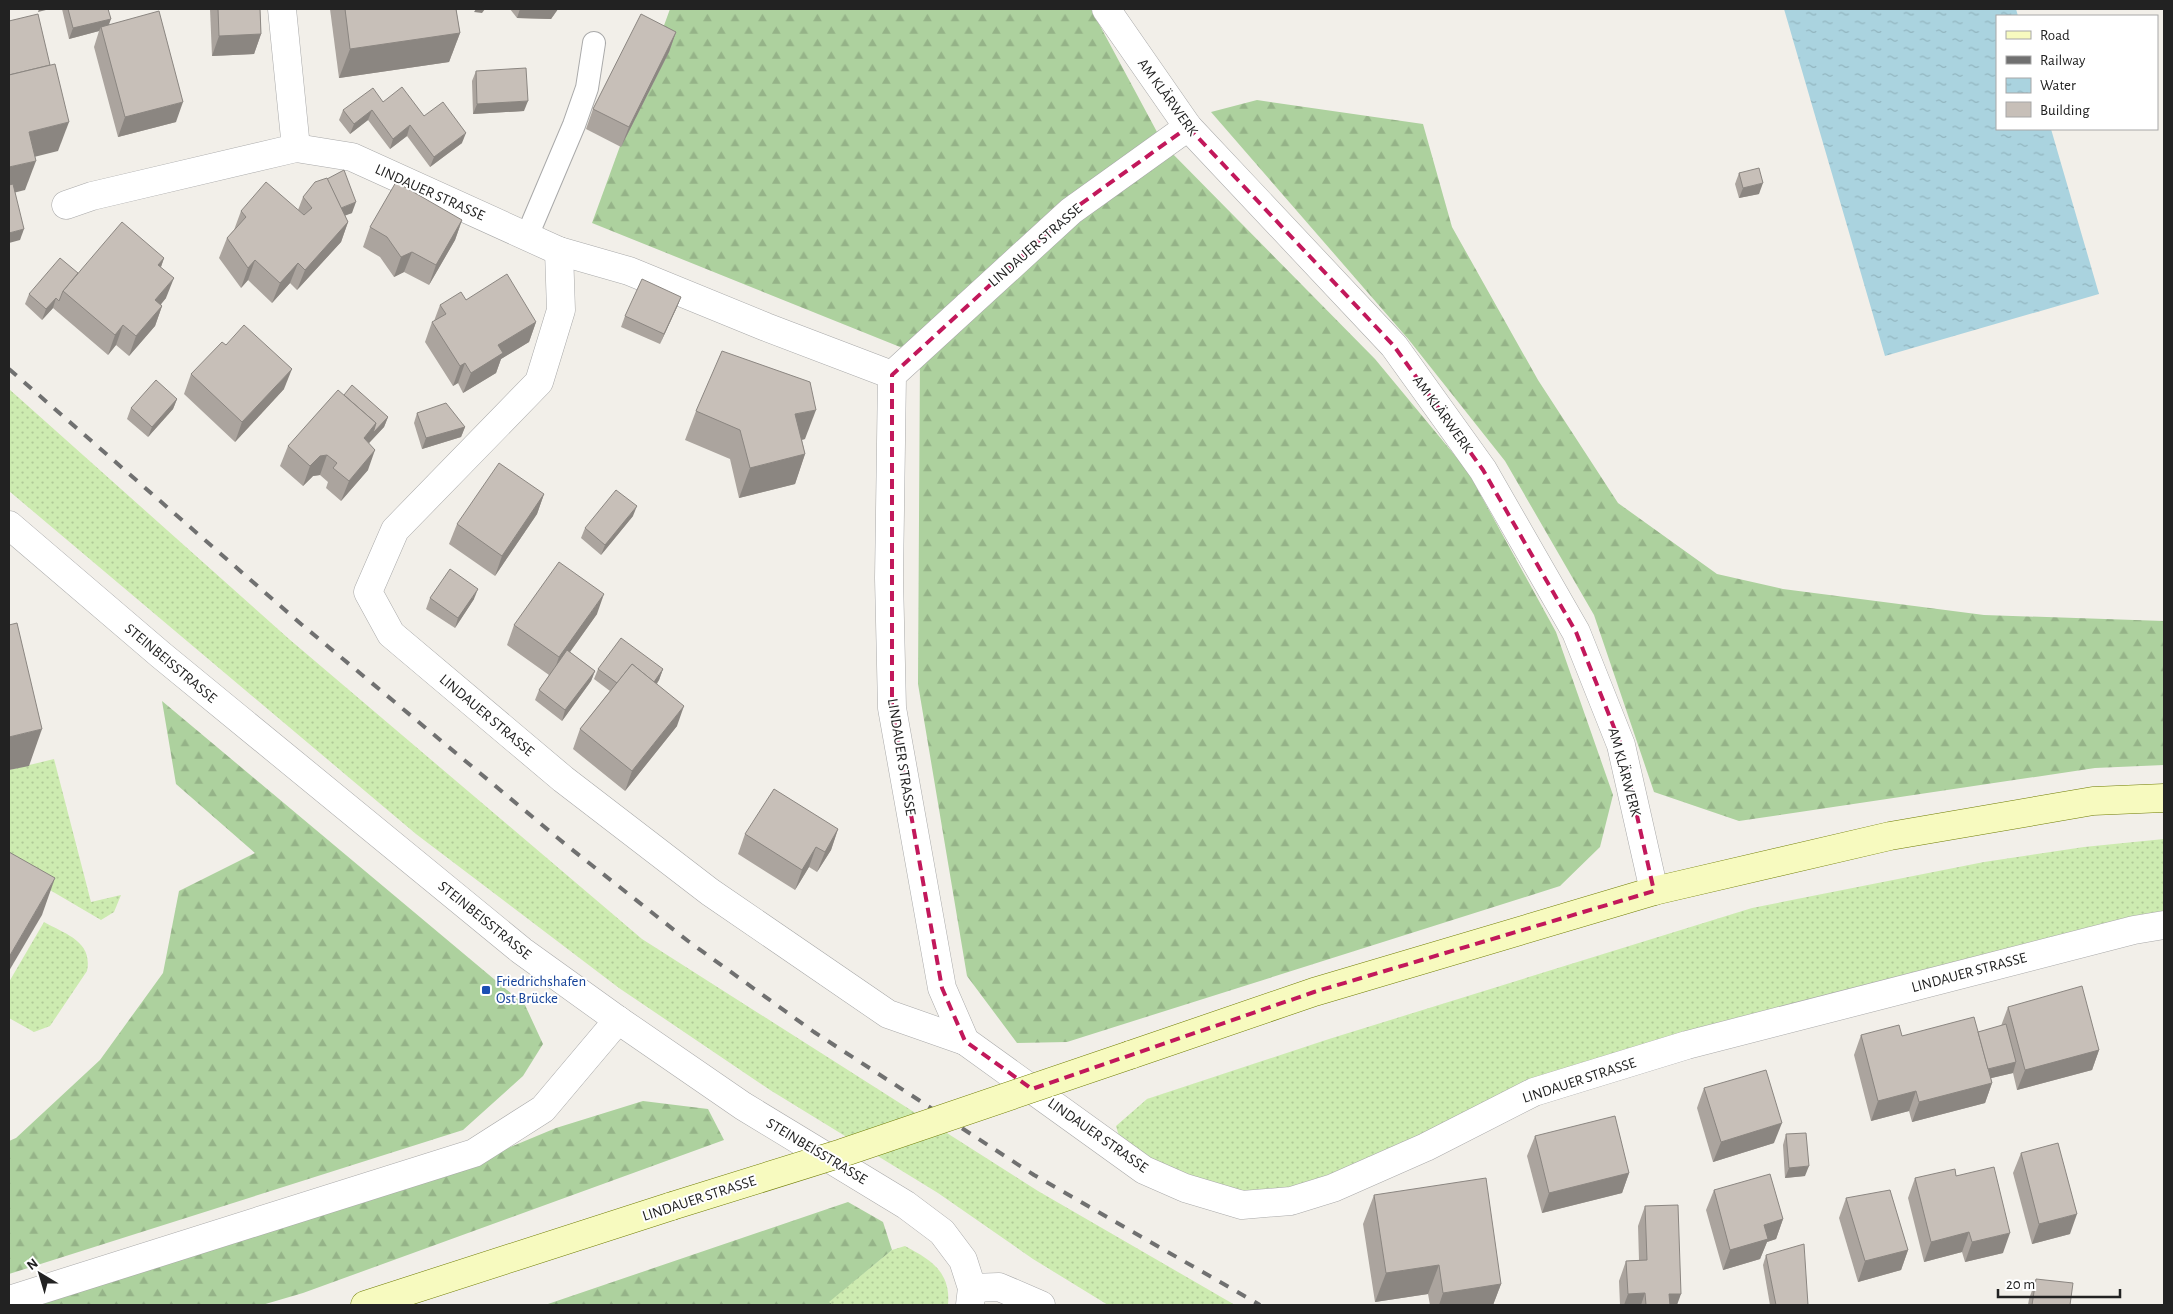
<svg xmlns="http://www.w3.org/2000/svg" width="2173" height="1314" font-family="'Alegreya Sans',sans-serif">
	<defs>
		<pattern id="grass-dots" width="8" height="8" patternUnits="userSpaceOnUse" patternTransform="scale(1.25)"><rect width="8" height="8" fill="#cdebb0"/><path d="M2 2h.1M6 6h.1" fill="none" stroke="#b0c997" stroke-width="1.8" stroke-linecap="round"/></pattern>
		<pattern id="forest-firs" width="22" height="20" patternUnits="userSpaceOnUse" patternTransform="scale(1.25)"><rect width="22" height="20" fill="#add19e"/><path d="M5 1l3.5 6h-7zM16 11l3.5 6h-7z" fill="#95b388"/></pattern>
		<pattern id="water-ripples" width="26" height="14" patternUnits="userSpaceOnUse" patternTransform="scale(1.25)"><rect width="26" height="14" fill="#aad3df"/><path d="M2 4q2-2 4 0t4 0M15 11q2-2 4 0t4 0" fill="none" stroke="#92b5bf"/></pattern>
	</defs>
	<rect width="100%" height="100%" fill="#f2efe9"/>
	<g fill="url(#grass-dots)">
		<polygon points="9,389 289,639 642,939 1038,1191 1235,1305 1108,1305 1033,1259 938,1193 770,1090 619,988 416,834 9,491"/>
		<polygon points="54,759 91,902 121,895 114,912 101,920 9,866 9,770"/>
		<polygon points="2164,839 2164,920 1688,1039 1331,1183 1246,1198 1123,1150 1116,1126 1147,1099 1329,1039 1752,908 1984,862 2084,847"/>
		<path d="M 44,922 C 65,934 93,941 87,971 L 50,1026 L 34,1032 L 9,1018 L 9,982 Z"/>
		<path d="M 905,1246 C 931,1260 951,1272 948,1305 L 833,1305 L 828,1302 L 892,1250 Z"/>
	</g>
	<g fill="url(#forest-firs)">
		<polygon points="670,9 1091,9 1164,145 1375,359 1467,470 1556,632 1613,795 1600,847 1560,886 1067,1042 1017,1043 967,976 918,684 920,355 592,223"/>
		<polygon points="1257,100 1423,124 1452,227 1538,380 1618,503 1717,574 1783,589 1984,615 2164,621 2164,765 2095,768 1739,821 1654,792 1594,615 1505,461 1409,340 1211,112"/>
		<polygon points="162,701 525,1005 543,1044 523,1076 463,1130 9,1274 9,1141 16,1138 100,1060 163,973 179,891 255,853 176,784"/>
		<polygon points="643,1101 708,1109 724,1140 303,1293 262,1305 14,1305 470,1164 556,1128"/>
		<polygon points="848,1202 883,1222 892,1250 829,1302 833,1305 545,1305"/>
	</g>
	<polygon fill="url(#water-ripples)" points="1784,9 2016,9 2018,16 1997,16 1997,129 2051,129 2099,294 1885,356"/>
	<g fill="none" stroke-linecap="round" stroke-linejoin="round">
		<g stroke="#a9a9a9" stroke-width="24">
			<polyline id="service" points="527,236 574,125 587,88 594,43"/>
		</g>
		<g stroke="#a9a9a9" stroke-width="29">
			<g id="minor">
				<polyline points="1106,9 1188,127 1394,346 1483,470 1576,632 1621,745 1654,891"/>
				<polyline points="1188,127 1071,211 892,375 889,578 892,708 942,988 965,1041 1144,1170 1185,1188 1242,1205 1291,1201 1333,1188 1426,1147 1534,1092 1687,1045 2134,930 2164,925"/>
				<polyline points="296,148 352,157 559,251 629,271 766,327 892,375"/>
				<polyline points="66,205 92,196 296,148 282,9"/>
				<polyline points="559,251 561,310 539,382 395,530 368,592 391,634 563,779 710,892 888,1014 965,1041"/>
				<polyline points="9,525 161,655 522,951 618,1020 743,1106 906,1205 942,1232 963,1260 972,1288 970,1305"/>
				<polyline points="972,1288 999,1287 1041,1305"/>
				<polyline points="9,1300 474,1153 543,1109 618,1020"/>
			</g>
		</g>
		<g stroke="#707d05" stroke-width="29">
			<g id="secondary">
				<polyline points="1130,1055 1314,992 1654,891 1890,836 2093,801 2164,798"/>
				<polyline points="365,1305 672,1206"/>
			</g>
		</g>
		<use href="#service" stroke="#fff" stroke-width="22"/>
		<use href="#minor" stroke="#fff" stroke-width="28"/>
		<use href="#secondary" stroke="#f7fabf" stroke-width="28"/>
		<polyline stroke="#707070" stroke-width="4" stroke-dasharray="10 10" stroke-linecap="butt" points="9,369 301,624 565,844 688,941 814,1032 1034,1175 1260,1305"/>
		<g stroke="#707d05" stroke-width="29" stroke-linecap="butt">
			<polyline id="secondary-bridge" points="672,1206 842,1153 1130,1055"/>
		</g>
		<use href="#secondary-bridge" stroke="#f7fabf" stroke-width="28"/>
	</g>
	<g fill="#aba49e">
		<polygon points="62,9 108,9 109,25 176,122 118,137 94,47 99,31 69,39"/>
		<polygon points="210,9 260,9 261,34 254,54 212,56"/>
		<polygon points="330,9 456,9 460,33 449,62 339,78"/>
		<polygon points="510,9 558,9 551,19 517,18"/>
		<polygon points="676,32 669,52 621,147 586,129 593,109"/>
		<polygon points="476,71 524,111 473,114 472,81"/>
		<polygon points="383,102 424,116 462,143 430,167 407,136 390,149 368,120 350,134 339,120 343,110"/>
		<polygon points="1739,173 1759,194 1739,198 1735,184"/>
		<polygon points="303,197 352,213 345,215 348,222 341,242 297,290 290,283 272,303 248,280 241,288 219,258 227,238 234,230 241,211 298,210"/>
		<polygon points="462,220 455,240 429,285 404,272 394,277 380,257 363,247 370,227"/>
		<polygon points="164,258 161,267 166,298 161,304 162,306 155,326 129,356 116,345 108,355 53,308 42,320 25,304 29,294 78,273"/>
		<polygon points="681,297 677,307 660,344 621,327 625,316"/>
		<polygon points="466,300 536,322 529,342 501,359 496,373 463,393 458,383 453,386 425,342 432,322 434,321 440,305"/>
		<polygon points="226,345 284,389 235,442 184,394 191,374"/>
		<polygon points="344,395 388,417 384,427 369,443 368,470 341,501 326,488 328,482 320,475 313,476 303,486 280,466 288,446"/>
		<polygon points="177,399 173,409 148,437 127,419 131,408"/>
		<polygon points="696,411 805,439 802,440 805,454 795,484 739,498 730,459 685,440"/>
		<polygon points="417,413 465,427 461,437 422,449 414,423"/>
		<polygon points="544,494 537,514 495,576 449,544 457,524"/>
		<polygon points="633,516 601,555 581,538 585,528"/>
		<polygon points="430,598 474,599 455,628 426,609"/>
		<polygon points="597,614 570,652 595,671 591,681 562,721 535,700 539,690 549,675 507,645 514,625"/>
		<polygon points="598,669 663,669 659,680 657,684 677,726 625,791 573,749 580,729 610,691 594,679"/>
		<polygon points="838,829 831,850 817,872 809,867 795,890 738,854 745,834"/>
		<polygon points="2008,1007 2099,1050 2092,1070 2017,1090 2013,1073 1991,1078 1992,1083 1985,1103 1912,1122 1909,1111 1871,1121 1854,1055 1861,1035 1902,1036 1978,1032 2001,1026"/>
		<polygon points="1704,1088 1774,1143 1713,1162 1697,1108"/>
		<polygon points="1786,1134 1805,1176 1785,1178 1783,1145"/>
		<polygon points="1535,1136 1629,1173 1622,1193 1542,1213 1527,1156"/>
		<polygon points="2021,1153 2070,1234 2032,1244 2013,1173"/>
		<polygon points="1956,1176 2003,1253 1965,1262 1962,1252 1924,1262 1908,1198 1915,1178"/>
		<polygon points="1714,1190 1783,1219 1776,1239 1767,1242 1760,1259 1723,1270 1706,1210"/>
		<polygon points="1374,1195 1501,1284 1493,1305 1430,1305 1428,1294 1375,1302 1363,1224"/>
		<polygon points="1846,1198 1908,1250 1901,1270 1858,1282 1839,1218"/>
		<polygon points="1645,1206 1677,1305 1620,1305 1619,1281 1626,1261 1639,1260 1638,1226"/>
		<polygon points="1766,1255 1808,1305 1770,1305 1763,1265"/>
		<polygon points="2036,1279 2070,1305 2028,1305 2029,1299"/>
	</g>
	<g fill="#8b8681">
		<polygon points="39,9 50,9 38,12"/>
		<polygon points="476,9 485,9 482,13 474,12"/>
		<polygon points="520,9 558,9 551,19 517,18"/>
		<polygon points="111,19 107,30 101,27 99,31 69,39 73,28"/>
		<polygon points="676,32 669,52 621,147 629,127"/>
		<polygon points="460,33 449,62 339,78 350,49"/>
		<polygon points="261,34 254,54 212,56 219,36"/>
		<polygon points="528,101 524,111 473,114 477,104"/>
		<polygon points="183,102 176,122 118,137 125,117"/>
		<polygon points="372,110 368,120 350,134 354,124"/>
		<polygon points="69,122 58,151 18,161 29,132"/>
		<polygon points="410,125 407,136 390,149 393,139"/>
		<polygon points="466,133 462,143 430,167 434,157"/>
		<polygon points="36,161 25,190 9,194 9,167"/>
		<polygon points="1763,183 1759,194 1739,198 1743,188"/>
		<polygon points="356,202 352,213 331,221 334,211"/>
		<polygon points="462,220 455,240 429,285 436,265"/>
		<polygon points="348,222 341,242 297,290 305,270"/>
		<polygon points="24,229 20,240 9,243 9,233"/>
		<polygon points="412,252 404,272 394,277 401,257"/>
		<polygon points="164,258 157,278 158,265"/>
		<polygon points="255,260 248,280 241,288 248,268"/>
		<polygon points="298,263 290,283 272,303 280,283"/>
		<polygon points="174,278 166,298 148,320 155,300"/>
		<polygon points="681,297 677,307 660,344 664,334"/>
		<polygon points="56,298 53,308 42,320 46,309"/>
		<polygon points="162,306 155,326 129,356 136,336"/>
		<polygon points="536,322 529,342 501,359 496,373 463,393 471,373 498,345"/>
		<polygon points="123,325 116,345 108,355 115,335"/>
		<polygon points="465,363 458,383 453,386 460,366"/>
		<polygon points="292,369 284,389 235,442 242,422"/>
		<polygon points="177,399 173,409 148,437 152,427"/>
		<polygon points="816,410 805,439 785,443 795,414"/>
		<polygon points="388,417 384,427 369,443 364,438 376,423"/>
		<polygon points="465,427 461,437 422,449 426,438"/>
		<polygon points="375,450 368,470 341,501 349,481"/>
		<polygon points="805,454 795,484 739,498 750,468"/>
		<polygon points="327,455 320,475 313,476 303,486 310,466 320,456"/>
		<polygon points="544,494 537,514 495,576 502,556"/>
		<polygon points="637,506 633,516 601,555 605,545"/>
		<polygon points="478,589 474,599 455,628 458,618"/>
		<polygon points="604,594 597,614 552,677 559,657"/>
		<polygon points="663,669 659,680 644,700 648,690"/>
		<polygon points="595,671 591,681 562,721 565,710"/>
		<polygon points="684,706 677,726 625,791 632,771"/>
		<polygon points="42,729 29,766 9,770 9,737"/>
		<polygon points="838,829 831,850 817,872 825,852"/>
		<polygon points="816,847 809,867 795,890 802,870"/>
		<polygon points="55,878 42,915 9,971 9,957"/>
		<polygon points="2099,1050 2092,1070 2017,1090 2025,1070"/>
		<polygon points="2016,1062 2013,1073 1979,1081 1982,1071"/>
		<polygon points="1992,1083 1985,1103 1912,1122 1919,1102"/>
		<polygon points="1916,1091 1909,1111 1871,1121 1878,1101"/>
		<polygon points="1782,1123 1774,1143 1713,1162 1721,1142"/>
		<polygon points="1809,1166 1805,1176 1785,1178 1789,1168"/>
		<polygon points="1629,1173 1622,1193 1542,1213 1549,1193"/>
		<polygon points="2077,1214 2070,1234 2032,1244 2039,1224"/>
		<polygon points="1783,1219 1776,1239 1767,1242 1760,1259 1723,1270 1730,1250 1764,1225"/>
		<polygon points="1969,1232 1962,1252 1924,1262 1931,1242"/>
		<polygon points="2010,1233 2003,1253 1965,1262 1972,1242"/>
		<polygon points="1908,1250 1901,1270 1858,1282 1865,1261"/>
		<polygon points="1439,1265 1428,1294 1375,1302 1386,1273"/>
		<polygon points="1501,1284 1493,1305 1439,1305 1443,1293"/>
		<polygon points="1645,1293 1641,1305 1624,1305 1628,1294"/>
		<polygon points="1669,1294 1681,1294 1677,1305 1666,1305"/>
	</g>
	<g fill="#c7bfb8" stroke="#8b8681">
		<polygon points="68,9 108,9 111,19 73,28"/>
		<polygon points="218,9 260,9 261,34 219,36"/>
		<polygon points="345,9 456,9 460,33 350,49"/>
		<polygon points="159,11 183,102 125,117 101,27"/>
		<polygon points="38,14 50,65 9,75 9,21"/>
		<polygon points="641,14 676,32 629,127 593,109"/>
		<polygon points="55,64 69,122 29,132 36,161 9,167 9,75"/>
		<polygon points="526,68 528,101 477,104 476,71"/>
		<polygon points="402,87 424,116 443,102 466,133 434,157 410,125 393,139 372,110 354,124 343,110 373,88 383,102"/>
		<polygon points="1759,168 1763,183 1743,188 1739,173"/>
		<polygon points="344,170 356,202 341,208 327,179"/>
		<polygon points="327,178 348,222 305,270 298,263 280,283 255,260 248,268 227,238 246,217 241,211 266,182 304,215 312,208 303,197 315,182"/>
		<polygon points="396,182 462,220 436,265 412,252 401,257 387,237 370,227"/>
		<polygon points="13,184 24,229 9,233 9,185"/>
		<polygon points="122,222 164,258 158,265 174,278 155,300 162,306 136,336 123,325 115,335 63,291"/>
		<polygon points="60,258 78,273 63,291 59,301 56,298 46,309 29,294"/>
		<polygon points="507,274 536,322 498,345 503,353 471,373 465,363 460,366 432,322 446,314 440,305 461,292 466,300"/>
		<polygon points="642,279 681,297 664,334 625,316"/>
		<polygon points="244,325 292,369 242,422 191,374 222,342 226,345"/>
		<polygon points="722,351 810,382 816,410 795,414 805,454 750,468 740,430 696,411"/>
		<polygon points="156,380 177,399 152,427 131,408"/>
		<polygon points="352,385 388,417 373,433 376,423 344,395"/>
		<polygon points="338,390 376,423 364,438 375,450 349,481 333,468 337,463 327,455 320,456 310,466 288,446"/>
		<polygon points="446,403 465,427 426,438 417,413"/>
		<polygon points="499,463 544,494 502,556 457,524"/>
		<polygon points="616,490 637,506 605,545 585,528"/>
		<polygon points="559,562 604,594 559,657 514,625"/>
		<polygon points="450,569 478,589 458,618 430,598"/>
		<polygon points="17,623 42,729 9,737 9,625"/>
		<polygon points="621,638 663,669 654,682 632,664 617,683 598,669"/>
		<polygon points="567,650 595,671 565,710 539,690"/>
		<polygon points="632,664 684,706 632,771 580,729"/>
		<polygon points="774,789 838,829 825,852 816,847 802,870 745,834"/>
		<polygon points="9,852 55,878 9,957"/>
		<polygon points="2082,986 2099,1050 2025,1070 2008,1007"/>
		<polygon points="1974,1017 1992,1083 1919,1102 1916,1091 1878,1101 1861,1035 1899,1025 1902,1036"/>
		<polygon points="2006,1024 2016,1062 1988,1069 1978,1032"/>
		<polygon points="1766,1070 1782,1123 1721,1142 1704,1088"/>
		<polygon points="1615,1116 1629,1173 1549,1193 1535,1136"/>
		<polygon points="1806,1133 1809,1166 1789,1168 1786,1134"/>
		<polygon points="2058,1143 2077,1214 2039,1224 2021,1153"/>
		<polygon points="1994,1167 2010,1233 1972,1242 1969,1232 1931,1242 1915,1178 1955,1169 1956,1176"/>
		<polygon points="1770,1174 1783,1219 1764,1225 1768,1239 1730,1250 1714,1190"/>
		<polygon points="1486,1178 1501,1284 1443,1293 1439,1265 1386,1273 1374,1195"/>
		<polygon points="1890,1190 1908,1250 1865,1261 1846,1198"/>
		<polygon points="1678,1205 1681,1294 1669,1294 1670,1305 1646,1305 1645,1293 1628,1294 1626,1261 1647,1260 1645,1206"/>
		<polygon points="1804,1244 1808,1305 1776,1305 1766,1255"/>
		<polygon points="2036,1279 2073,1283 2070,1305 2032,1305"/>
	</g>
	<path fill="none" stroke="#c2185b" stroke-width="4" stroke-dasharray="10 6" stroke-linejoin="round" d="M 1188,127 L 1394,346 L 1483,470 L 1576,632 L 1621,745 L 1654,891 L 1314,992 L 1032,1089 L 965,1041 L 942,988 L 892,708 L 892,375 L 1071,211 Z"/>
	<rect fill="#1a4fb4" stroke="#fff" stroke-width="2" x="481" y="985" width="10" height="10" rx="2.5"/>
	<g text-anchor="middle" stroke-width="4" stroke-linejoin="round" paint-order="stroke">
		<g font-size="15" fill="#222" stroke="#fff">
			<text transform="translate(1168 97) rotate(54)" y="5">AM KLÄRWERK</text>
			<text transform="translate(430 192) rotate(24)" y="5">LINDAUER STRASSE</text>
			<text transform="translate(1035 245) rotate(-41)" y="5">LINDAUER STRASSE</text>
			<text transform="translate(1443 414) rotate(54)" y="5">AM KLÄRWERK</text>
			<text transform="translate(171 663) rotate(40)" y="5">STEINBEISSTRASSE</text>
			<text transform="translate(487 715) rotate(40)" y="5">LINDAUER STRASSE</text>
			<text transform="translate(902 757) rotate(81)" y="5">LINDAUER STRASSE</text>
			<text transform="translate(1625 772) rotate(75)" y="5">AM KLÄRWERK</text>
			<text transform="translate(485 920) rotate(39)" y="5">STEINBEISSTRASSE</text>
			<text transform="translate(1969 972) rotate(-15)" y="5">LINDAUER STRASSE</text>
			<text transform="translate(1579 1080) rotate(-18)" y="5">LINDAUER STRASSE</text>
			<text transform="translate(1098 1135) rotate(35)" y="5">LINDAUER STRASSE</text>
			<text transform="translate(817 1151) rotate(31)" y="5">STEINBEISSTRASSE</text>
			<text transform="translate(699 1198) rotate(-18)" y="5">LINDAUER STRASSE</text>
		</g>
		<g font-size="15" fill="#164399" stroke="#fff" text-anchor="start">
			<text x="496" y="986">Friedrichshafen<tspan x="496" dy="17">Ost Brücke</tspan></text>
		</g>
	</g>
	<rect width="2173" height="1314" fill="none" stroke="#222222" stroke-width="20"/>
	<rect x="1996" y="15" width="162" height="115" fill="#ffffff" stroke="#a7a7a7"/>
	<rect x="2006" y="31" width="25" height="8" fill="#f7fabf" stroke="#a7a7a7"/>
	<text x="2040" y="40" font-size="15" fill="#222222">Road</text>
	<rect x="2006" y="56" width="25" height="8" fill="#707070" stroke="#a7a7a7"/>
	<text x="2040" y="65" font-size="15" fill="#222222">Railway</text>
	<rect x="2006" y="78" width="25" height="15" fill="url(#water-ripples)" stroke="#a7a7a7"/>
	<text x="2040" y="90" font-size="15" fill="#222222">Water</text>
	<rect x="2006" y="102" width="25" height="15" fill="#c7bfb8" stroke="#a7a7a7"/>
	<text x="2040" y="115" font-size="15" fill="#222222">Building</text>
	<g transform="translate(40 1274) rotate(322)" stroke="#ffffff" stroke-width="4" paint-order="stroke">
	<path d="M0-4L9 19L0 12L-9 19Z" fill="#222222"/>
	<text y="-8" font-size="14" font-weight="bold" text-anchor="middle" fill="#222222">N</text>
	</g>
	<path d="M1998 1289v8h122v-8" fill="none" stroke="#222222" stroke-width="2.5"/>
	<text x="2006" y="1289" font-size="15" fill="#222222" stroke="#ffffff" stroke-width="4" paint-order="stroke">20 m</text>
</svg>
